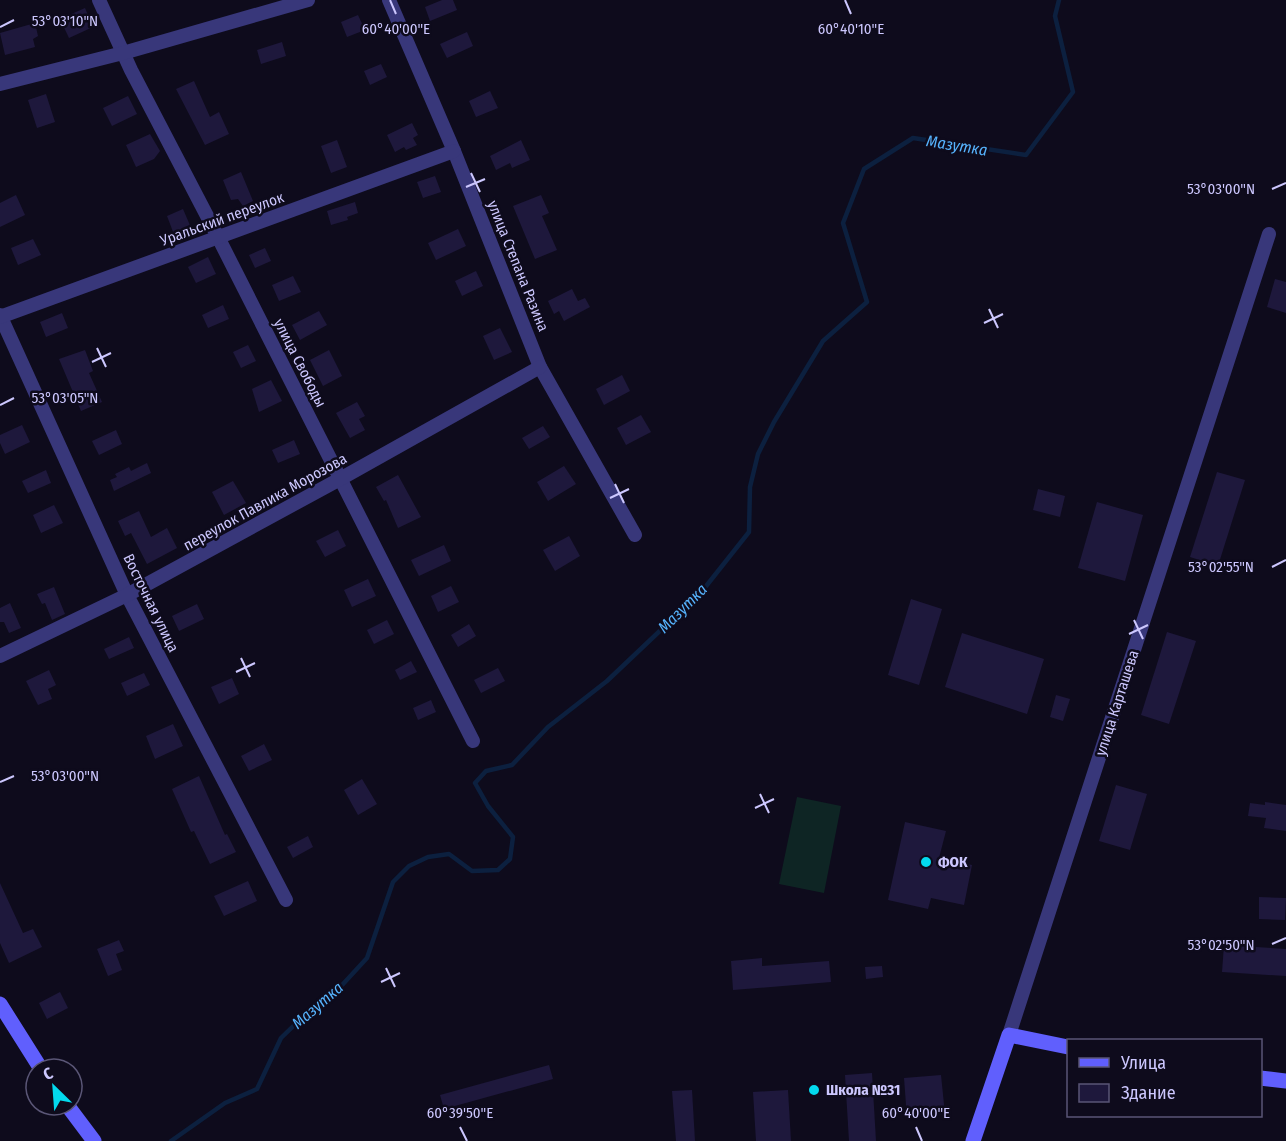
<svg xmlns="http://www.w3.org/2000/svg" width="1286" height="1141" font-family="'Fira Sans Condensed',sans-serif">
	<rect width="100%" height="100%" fill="#0e0b1c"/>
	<polygon fill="#0e2524" points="797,797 841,806 824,893 779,884"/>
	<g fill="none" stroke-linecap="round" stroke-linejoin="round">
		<polyline stroke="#0c203f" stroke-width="4.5" points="171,1141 225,1103 257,1089 281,1038 315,1005 332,996 367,958 393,882 409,866 428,857 449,854 472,871 498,870 510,859 513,837 488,806 475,783 486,771 512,765 548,727 607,681 703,590 749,532 750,487 758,454 774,422 823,341 867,302 843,223 864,169 913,138 1026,155 1073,92 1055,16 1059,0"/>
	</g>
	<g fill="#1e183c">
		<polygon points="442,0 453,0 457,10 430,21 425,7"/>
		<polygon points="85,8 93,27 69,38 60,19"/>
		<polygon points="358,15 365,30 347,37 341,22"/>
		<polygon points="35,23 38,36 33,39 35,47 5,55 0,33"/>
		<polygon points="467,32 473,46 447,58 440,44"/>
		<polygon points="282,42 286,56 261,64 257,50"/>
		<polygon points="381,64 387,77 370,85 364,71"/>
		<polygon points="194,81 210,117 219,112 229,134 205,145 176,89"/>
		<polygon points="490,91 498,108 476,117 469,101"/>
		<polygon points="46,94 55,122 37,128 28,100"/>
		<polygon points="128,96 137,114 112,126 103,108"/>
		<polygon points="412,123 418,135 413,138 417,145 406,150 404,147 395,152 387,135"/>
		<polygon points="150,134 160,151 154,159 136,167 126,145"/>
		<polygon points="337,140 347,167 331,173 321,146"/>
		<polygon points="521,140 530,160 512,168 510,163 496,170 490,156"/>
		<polygon points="241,172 253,201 243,206 238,199 231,200 223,180"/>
		<polygon points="435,176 441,192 423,198 417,182"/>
		<polygon points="16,195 25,215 0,227 0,203"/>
		<polygon points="541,195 549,213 542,216 557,250 535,259 513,206"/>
		<polygon points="355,202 358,213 347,217 348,220 331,225 327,211"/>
		<polygon points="183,209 192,230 175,237 167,216"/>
		<polygon points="458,229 466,246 436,260 428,243"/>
		<polygon points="33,239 41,255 18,265 11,248"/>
		<polygon points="265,248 271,261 255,268 249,255"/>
		<polygon points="208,257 216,274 196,283 188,267"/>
		<polygon points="476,271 483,286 462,296 455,281"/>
		<polygon points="293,276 301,292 279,301 272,285"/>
		<polygon points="1275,279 1286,282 1286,313 1267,307"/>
		<polygon points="572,289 578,301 585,298 590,307 564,321 559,311 554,314 548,301"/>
		<polygon points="223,305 229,319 208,328 202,315"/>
		<polygon points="319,311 327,325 300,340 292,325"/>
		<polygon points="62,313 68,328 46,337 40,322"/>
		<polygon points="500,328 512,352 494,360 483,336"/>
		<polygon points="248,345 256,361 241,368 233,352"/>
		<polygon points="85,350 93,371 89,373 102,402 81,411 59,359"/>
		<polygon points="329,350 342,376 323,386 310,360"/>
		<polygon points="622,375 630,391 604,405 596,389"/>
		<polygon points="271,380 282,401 259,412 252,389"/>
		<polygon points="357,402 365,416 359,419 365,430 350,438 336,413"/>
		<polygon points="641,415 651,432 626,445 617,428"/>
		<polygon points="22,425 30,442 5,454 0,443 0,435"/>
		<polygon points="543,426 550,437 529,449 522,438"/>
		<polygon points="116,430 122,444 99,455 92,441"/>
		<polygon points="294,440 300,454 278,463 272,450"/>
		<polygon points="147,463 151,473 114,491 110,480 117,477 115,474 129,467 131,471"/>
		<polygon points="564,466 576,484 548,501 537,482"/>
		<polygon points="46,470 51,483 28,493 22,481"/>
		<polygon points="1217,472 1245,480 1218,566 1190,557"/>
		<polygon points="398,475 421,517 398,528 386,500 384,501 376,487"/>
		<polygon points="233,481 246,503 224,515 212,492"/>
		<polygon points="1038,489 1065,496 1060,517 1033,510"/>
		<polygon points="1097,502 1143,515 1125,581 1078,568"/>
		<polygon points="54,505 63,523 41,533 33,515"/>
		<polygon points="139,511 151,537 167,528 177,548 147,564 131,533 125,536 118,521"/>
		<polygon points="338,530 346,546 325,557 316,541"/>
		<polygon points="569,536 580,556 555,571 543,550"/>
		<polygon points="444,545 451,561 419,576 411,560"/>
		<polygon points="368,579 376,596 352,607 344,590"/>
		<polygon points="451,586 459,602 438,612 431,596"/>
		<polygon points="54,587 65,614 52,620 45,603 42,604 37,594"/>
		<polygon points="911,599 942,609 919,685 888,675"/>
		<polygon points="10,603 21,628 9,633 4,622 0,622 0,608"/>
		<polygon points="197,604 204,619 179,631 172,616"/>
		<polygon points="387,620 394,634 374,644 367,630"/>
		<polygon points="469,624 476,636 458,647 451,635"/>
		<polygon points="1167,632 1196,641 1169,724 1141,715"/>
		<polygon points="962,633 1044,659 1027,714 945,687"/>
		<polygon points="129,637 134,648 109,659 104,649"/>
		<polygon points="411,661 417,672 400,680 395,670"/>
		<polygon points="498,668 505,681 481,693 474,680"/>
		<polygon points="49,670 56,685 48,689 52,699 38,705 26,681"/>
		<polygon points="144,673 150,685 127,696 121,683"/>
		<polygon points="232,678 239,694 219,704 211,687"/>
		<polygon points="1056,695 1070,699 1063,721 1050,717"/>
		<polygon points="431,700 436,712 418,720 413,708"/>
		<polygon points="173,724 183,746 155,759 146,736"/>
		<polygon points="264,744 272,760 249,771 241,756"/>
		<polygon points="199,776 225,835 227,834 236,852 210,864 194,831 191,832 172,789"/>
		<polygon points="362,779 377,804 358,815 344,790"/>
		<polygon points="1116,785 1147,794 1130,850 1099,841"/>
		<polygon points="1265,802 1286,805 1286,831 1264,828 1266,818 1248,816 1250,803 1265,805"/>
		<polygon points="905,822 946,831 939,858 972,865 964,905 931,898 928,909 888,900"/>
		<polygon points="308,836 313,847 293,858 287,847"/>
		<polygon points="248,881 257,901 224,916 214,896"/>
		<polygon points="0,883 23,933 33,929 42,947 9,963 0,943"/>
		<polygon points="1259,897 1286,898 1285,920 1259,919"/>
		<polygon points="119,940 124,951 116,954 122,970 108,976 97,949"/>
		<polygon points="1224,945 1286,949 1286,976 1222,972"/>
		<polygon points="762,958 762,966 829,961 831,982 733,990 731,961"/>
		<polygon points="882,966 883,977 866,979 865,967"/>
		<polygon points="60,992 68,1008 47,1019 39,1003"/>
		<polygon points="549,1065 553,1079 444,1109 440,1095"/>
		<polygon points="872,1073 876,1141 849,1141 845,1075"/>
		<polygon points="941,1075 945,1114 907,1118 904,1078"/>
		<polygon points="692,1090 695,1141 676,1141 672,1091"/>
		<polygon points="788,1090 791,1141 756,1141 753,1092"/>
	</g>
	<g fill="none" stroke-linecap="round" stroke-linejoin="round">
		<g stroke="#38377a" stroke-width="14">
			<polyline points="99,0 131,70 218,237 473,741"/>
			<polyline points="389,0 454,151 540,367 635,535"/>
			<polyline points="0,84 123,53 308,0"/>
			<polyline points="0,315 127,595 286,900"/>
			<polyline points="0,317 454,151"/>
			<polyline points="0,656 127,595 340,479 540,367"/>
			<polyline points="1009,1035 1269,234"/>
		</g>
		<g stroke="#605ffd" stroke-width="15">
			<polyline points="0,1004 41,1069"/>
			<polyline points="1260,1078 1286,1081"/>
			<polyline points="67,1105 94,1141"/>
			<polyline points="973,1141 1009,1035 1068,1047"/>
		</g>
	</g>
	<path fill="none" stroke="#ccc7fe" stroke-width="2" d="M 390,0 L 396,14M 845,0 L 851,14M 0,27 L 14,20M 471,173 L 480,192M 466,187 L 485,179M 1272,189 L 1286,183M 989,309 L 998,328M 984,323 L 1003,314M 97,348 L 106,367M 92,362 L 111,353M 0,405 L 14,398M 615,484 L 624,503M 610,498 L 629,489M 1272,567 L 1286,560M 1134,620 L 1143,639M 1129,634 L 1148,625M 241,658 L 250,677M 236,672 L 255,663M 0,782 L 14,776M 760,794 L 769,813M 755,808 L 774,799M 1272,944 L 1286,938M 386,968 L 395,987M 381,982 L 400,973M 460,1127 L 467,1141M 916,1127 L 922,1141"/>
	<g fill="#03daee" stroke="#0e0b1c" stroke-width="2">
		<circle cx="926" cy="862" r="6"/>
		<circle cx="814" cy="1090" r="6"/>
	</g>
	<g text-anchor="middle" stroke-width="5" stroke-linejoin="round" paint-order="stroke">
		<g font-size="15" fill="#ccc7fe" stroke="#0e0b1c">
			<text transform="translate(222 219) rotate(-20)" y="5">Уральский переулок</text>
			<text transform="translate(518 266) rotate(68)" y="5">улица Степана Разина</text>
			<text transform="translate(300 363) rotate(63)" y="5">улица Свободы</text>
			<text transform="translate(265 502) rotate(-29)" y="5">переулок Павлика Морозова</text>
			<text transform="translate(151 603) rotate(64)" y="5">Восточная улица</text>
			<text transform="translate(1117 703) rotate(-72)" y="5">улица Карташева</text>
		</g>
		<g font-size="15" font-weight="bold" fill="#ccc7fe" stroke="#0e0b1c" text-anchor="start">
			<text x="938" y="867">ФОК</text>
			<text x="826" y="1095">Школа №31</text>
		</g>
		<g font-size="16" font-style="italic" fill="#56b3fd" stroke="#0e0b1c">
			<text transform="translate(957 145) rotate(9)" y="6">Мазутка</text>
			<text transform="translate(682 608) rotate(-45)" y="6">Мазутка</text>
			<text transform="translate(317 1005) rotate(-41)" y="6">Мазутка</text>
		</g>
	</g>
	<g font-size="15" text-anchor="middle" fill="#ccc7fe" stroke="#0e0b1c" stroke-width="5" stroke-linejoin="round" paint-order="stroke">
		<text x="65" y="26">53°03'10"N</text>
		<text x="396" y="34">60°40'00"E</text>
		<text x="851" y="34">60°40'10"E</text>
		<text x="1221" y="194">53°03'00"N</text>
		<text x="65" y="403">53°03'05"N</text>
		<text x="1221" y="572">53°02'55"N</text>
		<text x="65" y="781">53°03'00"N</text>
		<text x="1221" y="950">53°02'50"N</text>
		<text x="460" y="1118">60°39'50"E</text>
		<text x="916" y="1118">60°40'00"E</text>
	</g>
	<rect x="1067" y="1039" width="195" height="78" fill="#0e0b1c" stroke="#5a5676" stroke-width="1.5"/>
	<rect x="1079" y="1058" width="30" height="9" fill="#605ffd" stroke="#5a5676" stroke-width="1.5"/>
	<text x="1121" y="1069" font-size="18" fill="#ccc7fe">Улица</text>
	<rect x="1079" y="1084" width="30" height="18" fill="#1e183c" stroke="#5a5676" stroke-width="1.5"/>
	<text x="1121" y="1099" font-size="18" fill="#ccc7fe">Здание</text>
	<g transform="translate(54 1087) rotate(335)"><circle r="28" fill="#0e0b1c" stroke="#5a5676" stroke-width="1.5"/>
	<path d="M0-4.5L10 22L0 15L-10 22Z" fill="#03daee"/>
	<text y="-9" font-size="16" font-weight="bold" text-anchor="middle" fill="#ccc7fe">С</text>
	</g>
</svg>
